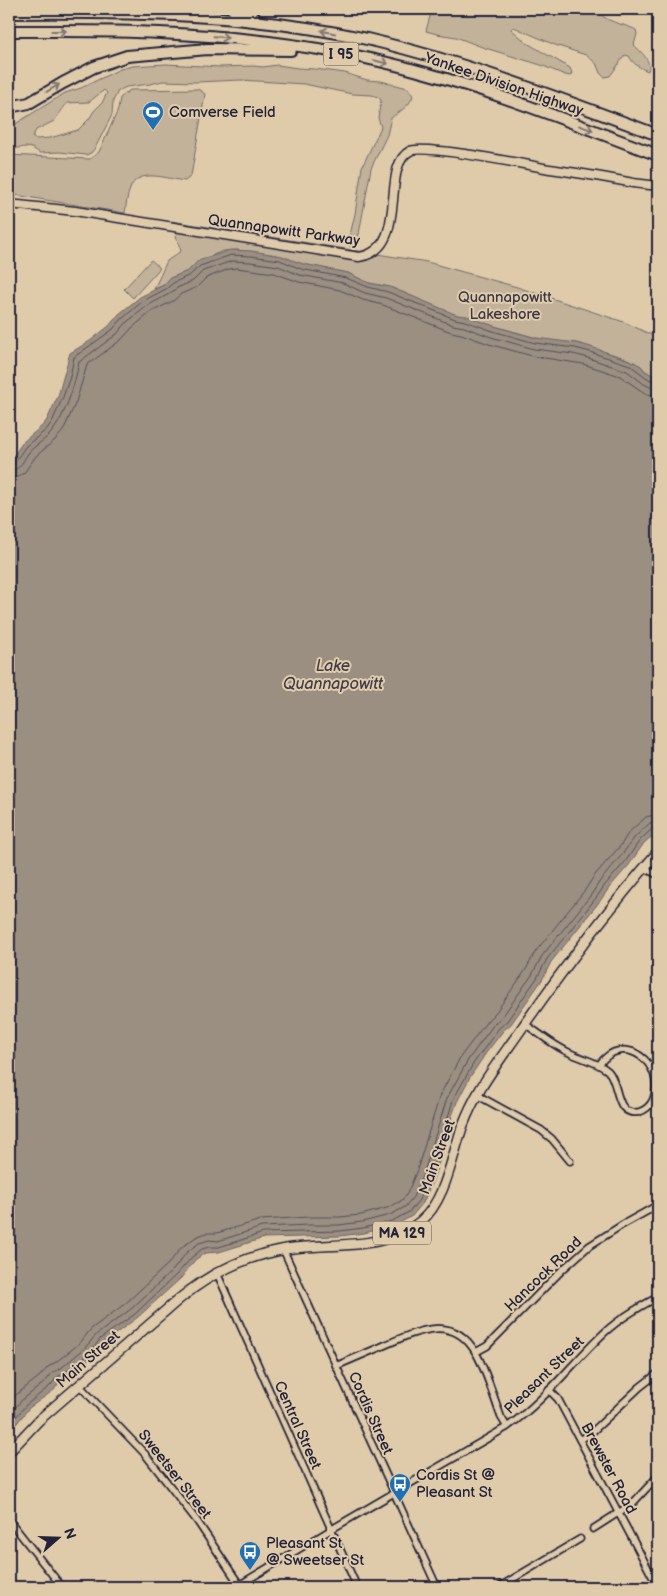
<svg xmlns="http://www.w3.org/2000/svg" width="667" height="1596" font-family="'Balsamiq Sans',sans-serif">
	<rect width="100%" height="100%" fill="#dfcbaa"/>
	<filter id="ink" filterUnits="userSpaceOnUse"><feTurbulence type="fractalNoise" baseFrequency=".02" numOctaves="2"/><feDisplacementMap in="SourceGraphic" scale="10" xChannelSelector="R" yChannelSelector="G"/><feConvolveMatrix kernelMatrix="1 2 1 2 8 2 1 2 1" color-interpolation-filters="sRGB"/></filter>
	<g filter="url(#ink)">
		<g fill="#c3b29a" stroke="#726a6a" fill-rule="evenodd">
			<path d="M 432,9 L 597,9 C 603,23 624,23 636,30 L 637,34 L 634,45 C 641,52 652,61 648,71 C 640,68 633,64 629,56 L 625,55 L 610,76 L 604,77 L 600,73 L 596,63 L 586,55 L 555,45 L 514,27 L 511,29 L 527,43 L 570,68 L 572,73 L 570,76 L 565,75 L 541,65 L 482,47 L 456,37 L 437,34 L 426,31 Z"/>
			<path d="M 166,64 L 220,67 L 253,66 L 263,67 L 277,65 L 298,68 L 315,69 L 345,73 L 367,80 L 381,81 L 404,87 L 408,88 L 413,96 C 409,107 400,111 391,118 L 387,135 L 371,168 L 357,245 L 354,247 L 350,247 L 350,235 L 355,214 L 362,167 L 381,127 L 378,118 L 381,100 L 378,97 L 372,95 L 352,94 L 304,84 L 241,80 L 196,82 L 163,81 L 150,84 L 126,87 L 118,91 L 113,101 L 112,115 L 95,148 L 91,153 L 86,155 L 60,152 L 40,153 L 32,148 L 26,147 L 9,149 L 9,128 L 65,93 L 81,88 L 120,69 L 133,66 ZM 104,90 L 107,93 L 102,103 L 94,111 L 89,119 L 78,130 L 50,138 L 36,139 L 32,137 L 36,130 L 54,121 L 67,103 L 89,102 Z"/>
			<path d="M 198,89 L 205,94 L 191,176 L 185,181 C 168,179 137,167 130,189 C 127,196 126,205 125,213 L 9,194 L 9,155 L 90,159 L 99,152 L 118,110 L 120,98 L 130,90 Z"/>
			<polygon points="171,221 427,262 517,287 624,322 658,338 658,378 645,371 641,366 625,358 576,343 544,340 494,326 451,313 390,287 369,283 348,273 303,264 277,255 237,250 223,251 198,261 188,271 170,278 164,285 154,289 167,261 181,251"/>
			<polygon points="151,260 160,268 133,298 124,289"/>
		</g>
		<polygon fill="#9b8f82" stroke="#6b6366" points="230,250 252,251 282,256 303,264 348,273 369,283 390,287 457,315 467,316 494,326 536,338 576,343 588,346 632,361 641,366 645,371 658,378 658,831 644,843 629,865 609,888 600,901 551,962 542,980 511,1024 503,1031 486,1053 470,1077 457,1102 452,1116 442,1153 434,1177 423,1203 412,1216 394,1226 364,1233 340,1236 264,1238 219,1252 205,1253 195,1260 181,1278 138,1317 103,1343 93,1356 66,1378 60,1381 54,1390 29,1408 9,1433 9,462 23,442 42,426 47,420 58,396 70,353 90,341 109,326 119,314 140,297 164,285 170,278 188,271 198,261"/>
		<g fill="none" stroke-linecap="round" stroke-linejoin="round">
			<g stroke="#524e57" stroke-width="1">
				<polyline points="9,465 14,463 26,446 46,430 52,422 63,397 70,377 74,357 112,330 123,318 143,301 166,289 173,283 190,275 200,266 231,255 251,256 280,260 301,269 346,278 368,287 388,292 455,319 465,321 493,331 535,343 575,348 587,351 630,365 647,378 658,383"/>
				<path d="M 9,471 C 22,470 23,459 30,451 C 37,444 45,440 51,433 C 66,415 75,384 79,362 L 117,334 L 127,322 L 147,306 L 169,294 L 177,288 L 193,281 L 203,271 L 232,261 L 250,262 L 278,266 L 300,275 L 343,283 L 365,293 L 386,298 L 453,325 L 464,327 L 491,337 L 534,349 L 573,354 L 585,357 L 627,371 L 644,384 L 652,388 L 658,389"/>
				<polyline points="9,478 17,477 24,473 36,456 55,440 63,431 76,402 87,365 121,340 132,328 151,312 173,301 181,294 197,287 206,278 229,269 237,268 274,273 299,282 340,290 363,300 383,305 451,332 461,334 489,344 532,356 583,364 620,376 646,394 658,396"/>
				<polyline points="9,1403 17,1394 40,1376 48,1367 56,1362 80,1343 91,1329 126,1303 168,1264 182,1247 196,1237 206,1233 217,1233 261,1220 309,1217 339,1217 361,1215 387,1208 401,1201 407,1194 417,1170 440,1095 461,1056 488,1020 496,1012 525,971 536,951 585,890 594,876 621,845 629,832 646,817 658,814"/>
				<polyline points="9,1415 22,1400 45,1382 53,1372 60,1369 85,1348 96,1335 131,1309 173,1270 187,1252 199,1243 209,1240 218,1241 262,1227 309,1225 339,1225 362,1222 390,1215 405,1207 413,1197 424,1172 447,1098 468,1060 494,1024 502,1017 532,975 542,956 591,895 600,881 620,857 635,837 650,823 658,821"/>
				<polyline points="9,1425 26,1405 50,1386 57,1377 63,1374 90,1353 100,1339 135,1314 177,1274 192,1257 202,1249 209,1247 219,1247 263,1233 340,1231 363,1228 392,1221 409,1212 419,1200 438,1152 453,1100 473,1064 499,1028 507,1021 537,978 547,959 596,898 605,885 625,862 640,840 653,828 658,827"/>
			</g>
			<g stroke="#22223b" stroke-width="9">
				<g id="street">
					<polyline points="644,868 658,875"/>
					<path d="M 525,1024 C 540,1034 554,1046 570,1053 C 582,1059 598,1062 608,1071 C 620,1083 614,1117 639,1112 C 646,1110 650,1106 653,1100 C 667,1064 623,1030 599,1065"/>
					<polyline points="477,1095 541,1130 552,1139 570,1161"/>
					<polyline points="283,1249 437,1587"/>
					<polyline points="217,1273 357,1587"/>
					<polyline points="476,1352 487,1346 561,1271 589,1246 622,1225 658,1205"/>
					<path d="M 336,1366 C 352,1359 369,1352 385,1345 C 417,1331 453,1313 476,1353 C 486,1370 494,1398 501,1417 L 507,1427"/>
					<polyline points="79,1385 145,1454 197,1521 241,1587"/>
					<polyline points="549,1390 558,1399 658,1587"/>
					<polyline points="580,1440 590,1434 640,1387 658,1373"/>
					<polyline points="9,1520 62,1587"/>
					<polyline points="593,1529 632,1504 658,1476"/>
					<path d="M 236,1587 L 332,1529 L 507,1427 C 545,1401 571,1364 604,1333 C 620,1318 639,1307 658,1297"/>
					<polyline points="499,1587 580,1539"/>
				</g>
			</g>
			<g stroke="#22223b" stroke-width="11">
				<path id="secondary" d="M 9,204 L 75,211 L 359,257 C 411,249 379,167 410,151 C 423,144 528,165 550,169 C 578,173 605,177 633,183 L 658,186"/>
			</g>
			<g stroke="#22223b" stroke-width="12">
				<path id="primary" d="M 9,1452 L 39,1420 L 178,1300 C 209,1274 246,1256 286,1249 C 329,1242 385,1252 421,1221 C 446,1200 452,1155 463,1125 C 468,1112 474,1100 481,1088 C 494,1066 510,1046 524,1025 C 566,965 610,907 658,852"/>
			</g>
			<g stroke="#22223b" stroke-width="14">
				<g id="highway">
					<polyline points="232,9 254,17"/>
					<path d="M 9,13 C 129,12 249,13 367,39 C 468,63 561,99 658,135"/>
					<path d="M 9,31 C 59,31 110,30 160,33 C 248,37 337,48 422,72 C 503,94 580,126 658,155"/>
					<polyline points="9,107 29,103 63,83 94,67 127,56 208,49 291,50"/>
				</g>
			</g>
			<use href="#street" stroke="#dfcbaa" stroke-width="5.5"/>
			<use href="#secondary" stroke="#dfcbaa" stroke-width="8"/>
			<use href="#primary" stroke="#dfcbaa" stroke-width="9"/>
			<use href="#highway" stroke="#dfcbaa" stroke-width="10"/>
		</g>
		<defs><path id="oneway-shaft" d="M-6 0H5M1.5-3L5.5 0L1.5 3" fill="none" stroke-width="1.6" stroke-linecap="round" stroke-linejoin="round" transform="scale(1.25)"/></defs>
		<g stroke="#807672">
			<use href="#oneway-shaft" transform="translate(59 31)"/>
			<use href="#oneway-shaft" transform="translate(328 32) rotate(-169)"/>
			<use href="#oneway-shaft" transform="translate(221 37) rotate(5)"/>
			<use href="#oneway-shaft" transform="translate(381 62) rotate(13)"/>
			<use href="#oneway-shaft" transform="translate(53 88) rotate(-31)"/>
			<use href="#oneway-shaft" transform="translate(586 128) rotate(20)"/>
		</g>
	</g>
	<defs>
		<g id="stadium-pin" transform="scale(1.125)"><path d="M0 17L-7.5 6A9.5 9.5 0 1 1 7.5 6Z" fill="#1f6fb2" stroke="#dfcbaa"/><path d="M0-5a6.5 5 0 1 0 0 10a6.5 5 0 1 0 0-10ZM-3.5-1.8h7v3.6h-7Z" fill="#fff"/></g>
		<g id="bus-pin" transform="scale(1.125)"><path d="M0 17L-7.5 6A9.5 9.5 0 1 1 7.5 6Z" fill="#1f6fb2" stroke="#dfcbaa"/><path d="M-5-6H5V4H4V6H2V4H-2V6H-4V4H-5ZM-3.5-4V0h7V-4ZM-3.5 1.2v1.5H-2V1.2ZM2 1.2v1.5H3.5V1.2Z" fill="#fff"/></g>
	</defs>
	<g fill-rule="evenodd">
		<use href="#stadium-pin" x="153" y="112"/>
		<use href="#bus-pin" x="400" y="1484"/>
		<use href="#bus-pin" x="250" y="1552"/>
	</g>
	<g text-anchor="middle" stroke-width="4" stroke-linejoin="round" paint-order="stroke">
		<g fill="#dfcbaa" stroke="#5b555c" stroke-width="1">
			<rect x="323.5" y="42.5" width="35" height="23" rx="4"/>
			<rect x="373" y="1221.5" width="58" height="23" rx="4"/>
		</g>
		<g font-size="14" font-weight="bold" fill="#22223b">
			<text x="341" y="59">I 95</text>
			<text x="402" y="1238">MA 129</text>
		</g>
		<g font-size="15" fill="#22223b" stroke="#dfcbaa">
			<text transform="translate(504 84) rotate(19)" y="5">Yankee Division Highway</text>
			<text transform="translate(284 230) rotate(8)" y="5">Quannapowitt Parkway</text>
			<text transform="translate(437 1157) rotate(-70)" y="5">Main Street</text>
			<text transform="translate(543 1274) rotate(-44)" y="5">Hancock Road</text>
			<text transform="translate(88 1359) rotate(-41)" y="5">Main Street</text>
			<text transform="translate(544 1375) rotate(-44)" y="5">Pleasant Street</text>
			<text transform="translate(371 1413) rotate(66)" y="5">Cordis Street</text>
			<text transform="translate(298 1425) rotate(66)" y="5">Central Street</text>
			<text transform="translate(609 1468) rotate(62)" y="5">Brewster Road</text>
			<text transform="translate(175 1474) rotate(52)" y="5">Sweetser Street</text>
		</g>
		<g font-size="15" fill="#22223b" stroke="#dfcbaa" text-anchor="start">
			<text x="169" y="117">Comverse Field</text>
			<text x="416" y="1480">Cordis St @<tspan x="416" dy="17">Pleasant St</tspan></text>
			<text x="266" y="1548">Pleasant St<tspan x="266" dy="17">@ Sweetser St</tspan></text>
		</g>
		<g font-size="15" fill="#3a3849" stroke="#dfcbaa">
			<text x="505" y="302">Quannapowitt<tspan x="505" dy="17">Lakeshore</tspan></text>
		</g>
		<g font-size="16" font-style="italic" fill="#403d4d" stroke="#dfcbaa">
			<text x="333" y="671">Lake<tspan x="333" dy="18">Quannapowitt</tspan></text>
		</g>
	</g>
	<rect width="667" height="1596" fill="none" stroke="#dfcbaa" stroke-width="30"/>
	<rect x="15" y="15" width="637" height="1566" fill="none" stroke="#22223b" stroke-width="2" filter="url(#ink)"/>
	<g transform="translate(58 1538) rotate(70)" stroke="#dfcbaa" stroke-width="4" paint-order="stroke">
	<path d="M0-4L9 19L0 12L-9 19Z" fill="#22223b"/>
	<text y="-8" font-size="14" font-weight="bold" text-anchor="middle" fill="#22223b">N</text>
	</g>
</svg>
